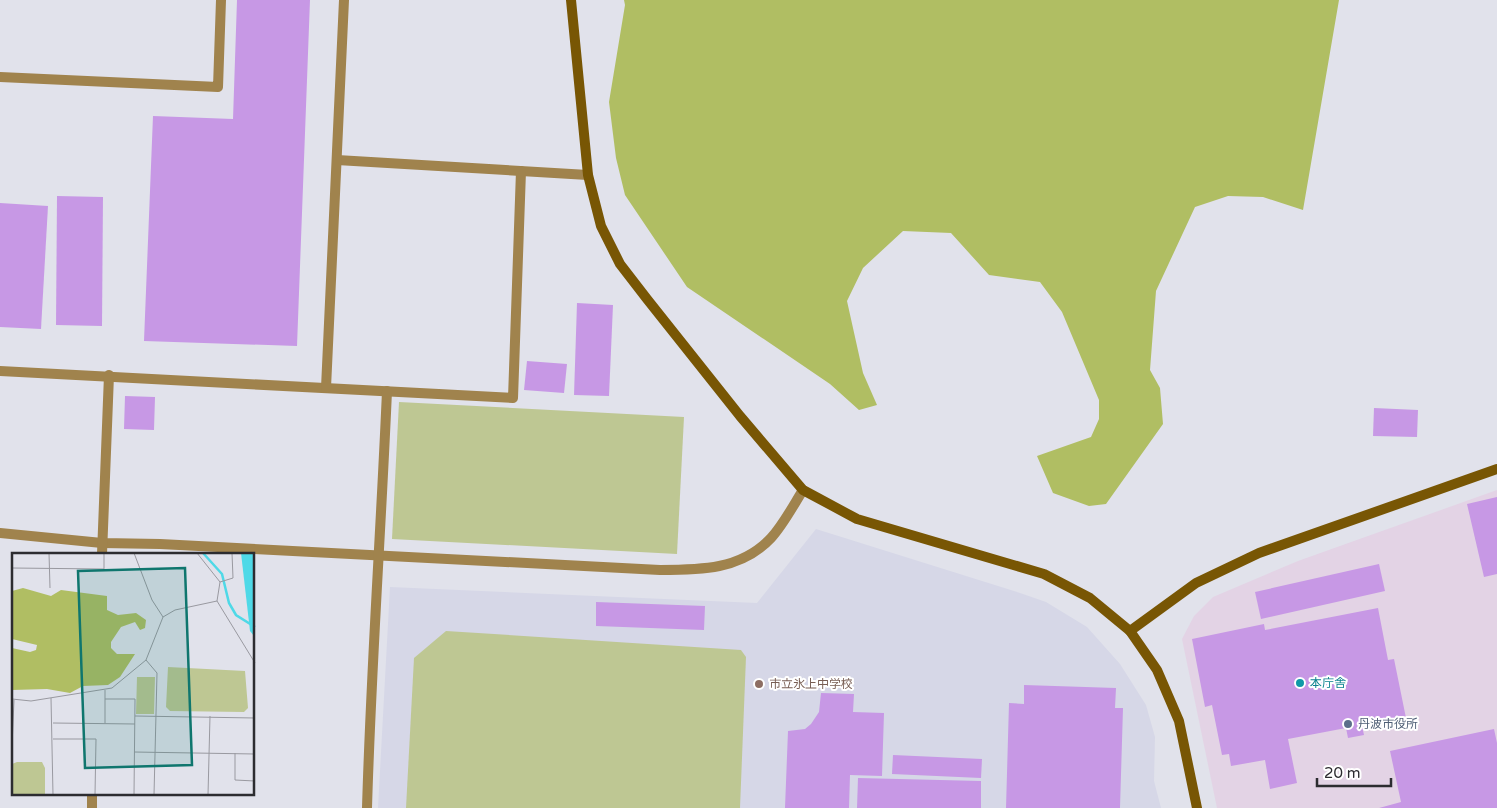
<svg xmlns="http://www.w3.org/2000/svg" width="1497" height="808" font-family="'Varela Round','Noto Sans JP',sans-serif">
	<rect width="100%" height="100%" fill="#e1e2eb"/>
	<polygon fill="#e3d3e5" points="1497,490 1497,808 1217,808 1182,639 1194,616 1213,597 1298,561"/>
	<polygon fill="#d6d7e7" points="816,529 1020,593 1046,602 1087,627 1120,664 1146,705 1155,737 1154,781 1161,808 378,808 390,587 757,603"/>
	<g fill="#bec793">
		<polygon points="399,402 684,417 677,554 392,539"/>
		<polygon points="446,631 741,650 746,657 740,808 406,808 414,658"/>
	</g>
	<polygon fill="#b0be63" points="624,0 1339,0 1303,210 1263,197 1228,196 1195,207 1156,291 1150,370 1160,388 1163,424 1106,504 1089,506 1053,493 1037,456 1091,437 1099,419 1099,400 1062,312 1040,282 989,275 951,233 903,231 863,268 847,301 863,373 877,405 859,410 830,384 687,287 625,195 616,158 609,102 625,5"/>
	<g fill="#c798e5">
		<polygon points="237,0 310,0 297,346 144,341 153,116 233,119"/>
		<polygon points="57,196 103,197 102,326 56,325"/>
		<polygon points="0,203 48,206 41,329 0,327"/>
		<polygon points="577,303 613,305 609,396 574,395"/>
		<polygon points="527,361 567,364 564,393 524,390"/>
		<polygon points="125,396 155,397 154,430 124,429"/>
		<polygon points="1374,408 1418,410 1417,437 1373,436"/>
		<polygon points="1497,497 1497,574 1484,577 1467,504"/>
		<polygon points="1379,564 1385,591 1261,619 1255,592"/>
		<polygon points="596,602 705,606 704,630 596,626"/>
		<polygon points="1378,608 1388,660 1394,659 1406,718 1362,726 1364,735 1348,738 1346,728 1288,739 1297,783 1270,789 1265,760 1231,766 1229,754 1222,755 1212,705 1205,707 1192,639 1264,624 1265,630"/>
		<polygon points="1024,685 1116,688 1115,708 1123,708 1120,808 1006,808 1009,703 1024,704"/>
		<polygon points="821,693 854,694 853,712 884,713 882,776 850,775 849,808 785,808 788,731 805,729 811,724 819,712"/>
		<polygon points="1494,729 1497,743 1497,808 1379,808 1401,802 1390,751"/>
		<polygon points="893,755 982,759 981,778 892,774"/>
		<polygon points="858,778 981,781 981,808 857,808"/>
	</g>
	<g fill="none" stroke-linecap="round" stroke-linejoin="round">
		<g stroke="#a0834d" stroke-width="10">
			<polyline points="0,77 218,87 221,0"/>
			<polyline points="337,160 588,175"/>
			<polyline points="0,371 513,398 521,171"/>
			<polyline points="326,388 344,0"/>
			<path d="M 0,533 L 102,543 L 160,544 L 660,570 C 700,570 741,570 771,538 C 783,525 793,506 803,490"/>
			<polyline points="102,554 109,375"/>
			<polyline points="92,808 92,794"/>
			<path d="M 367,808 C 371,669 381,530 387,391"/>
		</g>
		<g stroke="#785604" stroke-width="10">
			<polyline points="571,0 588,175 601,226 620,264 647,299 740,416 803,490 857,519 1044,574 1090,598 1130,631 1157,670 1179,721 1197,808"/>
			<polyline points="1130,631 1196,583 1259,553 1497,469"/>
		</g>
	</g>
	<circle fill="#0f9aa8" stroke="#fff" stroke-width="2" cx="1300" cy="683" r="5"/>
	<circle fill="#8d6e63" stroke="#fff" stroke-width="2" cx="759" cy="684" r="5"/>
	<circle fill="#5c6f8a" stroke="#fff" stroke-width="2" cx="1348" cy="724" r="5"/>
	<g text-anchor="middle" stroke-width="4" stroke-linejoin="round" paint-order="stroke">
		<g font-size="12" fill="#0d838f" stroke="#fff" text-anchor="start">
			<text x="1310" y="687">本庁舎</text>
		</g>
		<g font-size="12" fill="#785e54" stroke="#fff" text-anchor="start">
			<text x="769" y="688">市立氷上中学校</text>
		</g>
		<g font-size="12" fill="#4e5e75" stroke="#fff" text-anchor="start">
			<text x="1358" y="728">丹波市役所</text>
		</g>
	</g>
	<g transform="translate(12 553)">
		<rect width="242" height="242" fill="#e1e2eb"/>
		<path d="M 156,114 L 233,118 L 236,155 L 232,159 L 158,158 L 154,154 ZM 125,124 L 143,124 L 142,161 L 124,161 ZM 5,209 L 30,209 L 33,215 L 33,242 L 0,242 L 0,211 Z" fill="#bec793"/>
		<path d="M 11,35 L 39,43 L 49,37 L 95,43 L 95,57 L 106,62 L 124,60 L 134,67 L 133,75 L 128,77 L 123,69 L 109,74 L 99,89 L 99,95 L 105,101 L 123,101 L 108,124 L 96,132 L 71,133 L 58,140 L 35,136 L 0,137 L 0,95 L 18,99 L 24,97 L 25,92 L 0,86 L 0,38 Z" fill="#b0be63"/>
		<path d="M 229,0 L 242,0 L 242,83 L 238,78 Z" fill="#4fd9e7"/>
		<path fill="none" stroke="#4fd9e7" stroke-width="2.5" d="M 191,0 L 210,21 L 217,50 L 224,62 L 243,74"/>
		<path fill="none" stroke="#9999a0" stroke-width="1" d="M 37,0 L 38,35M 122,0 L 140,47 L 151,64M 185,0 L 208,29 L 205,48M 0,15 L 92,16 L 92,0M 208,29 L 221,25 L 220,0M 205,48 L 243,110M 134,107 L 145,120 L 142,242M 39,145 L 41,242M 0,146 L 19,148 L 100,135 L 134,107 L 151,64 L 163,57 L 205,48M 93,146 L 123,146 L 122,242M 123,163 L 243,165M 41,170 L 123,171M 93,170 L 93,137M 41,186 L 84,186 L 83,242M 0,193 L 2,147M 122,199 L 243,201M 223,200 L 223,227 L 243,228M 196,242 L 198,163"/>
		<path fill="#0f766e" fill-opacity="0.15" stroke="#0f766e" stroke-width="2.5" d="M 173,15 L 180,212 L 73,215 L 66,18 Z"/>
		<rect width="242" height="242" fill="none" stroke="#2c2c30" stroke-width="2.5"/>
	</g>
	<path d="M1317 778v8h74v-8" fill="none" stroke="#2c2c30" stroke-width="2.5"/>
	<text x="1324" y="778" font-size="15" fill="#2c2c30" stroke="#ffffff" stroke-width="4" paint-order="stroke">20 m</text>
</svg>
